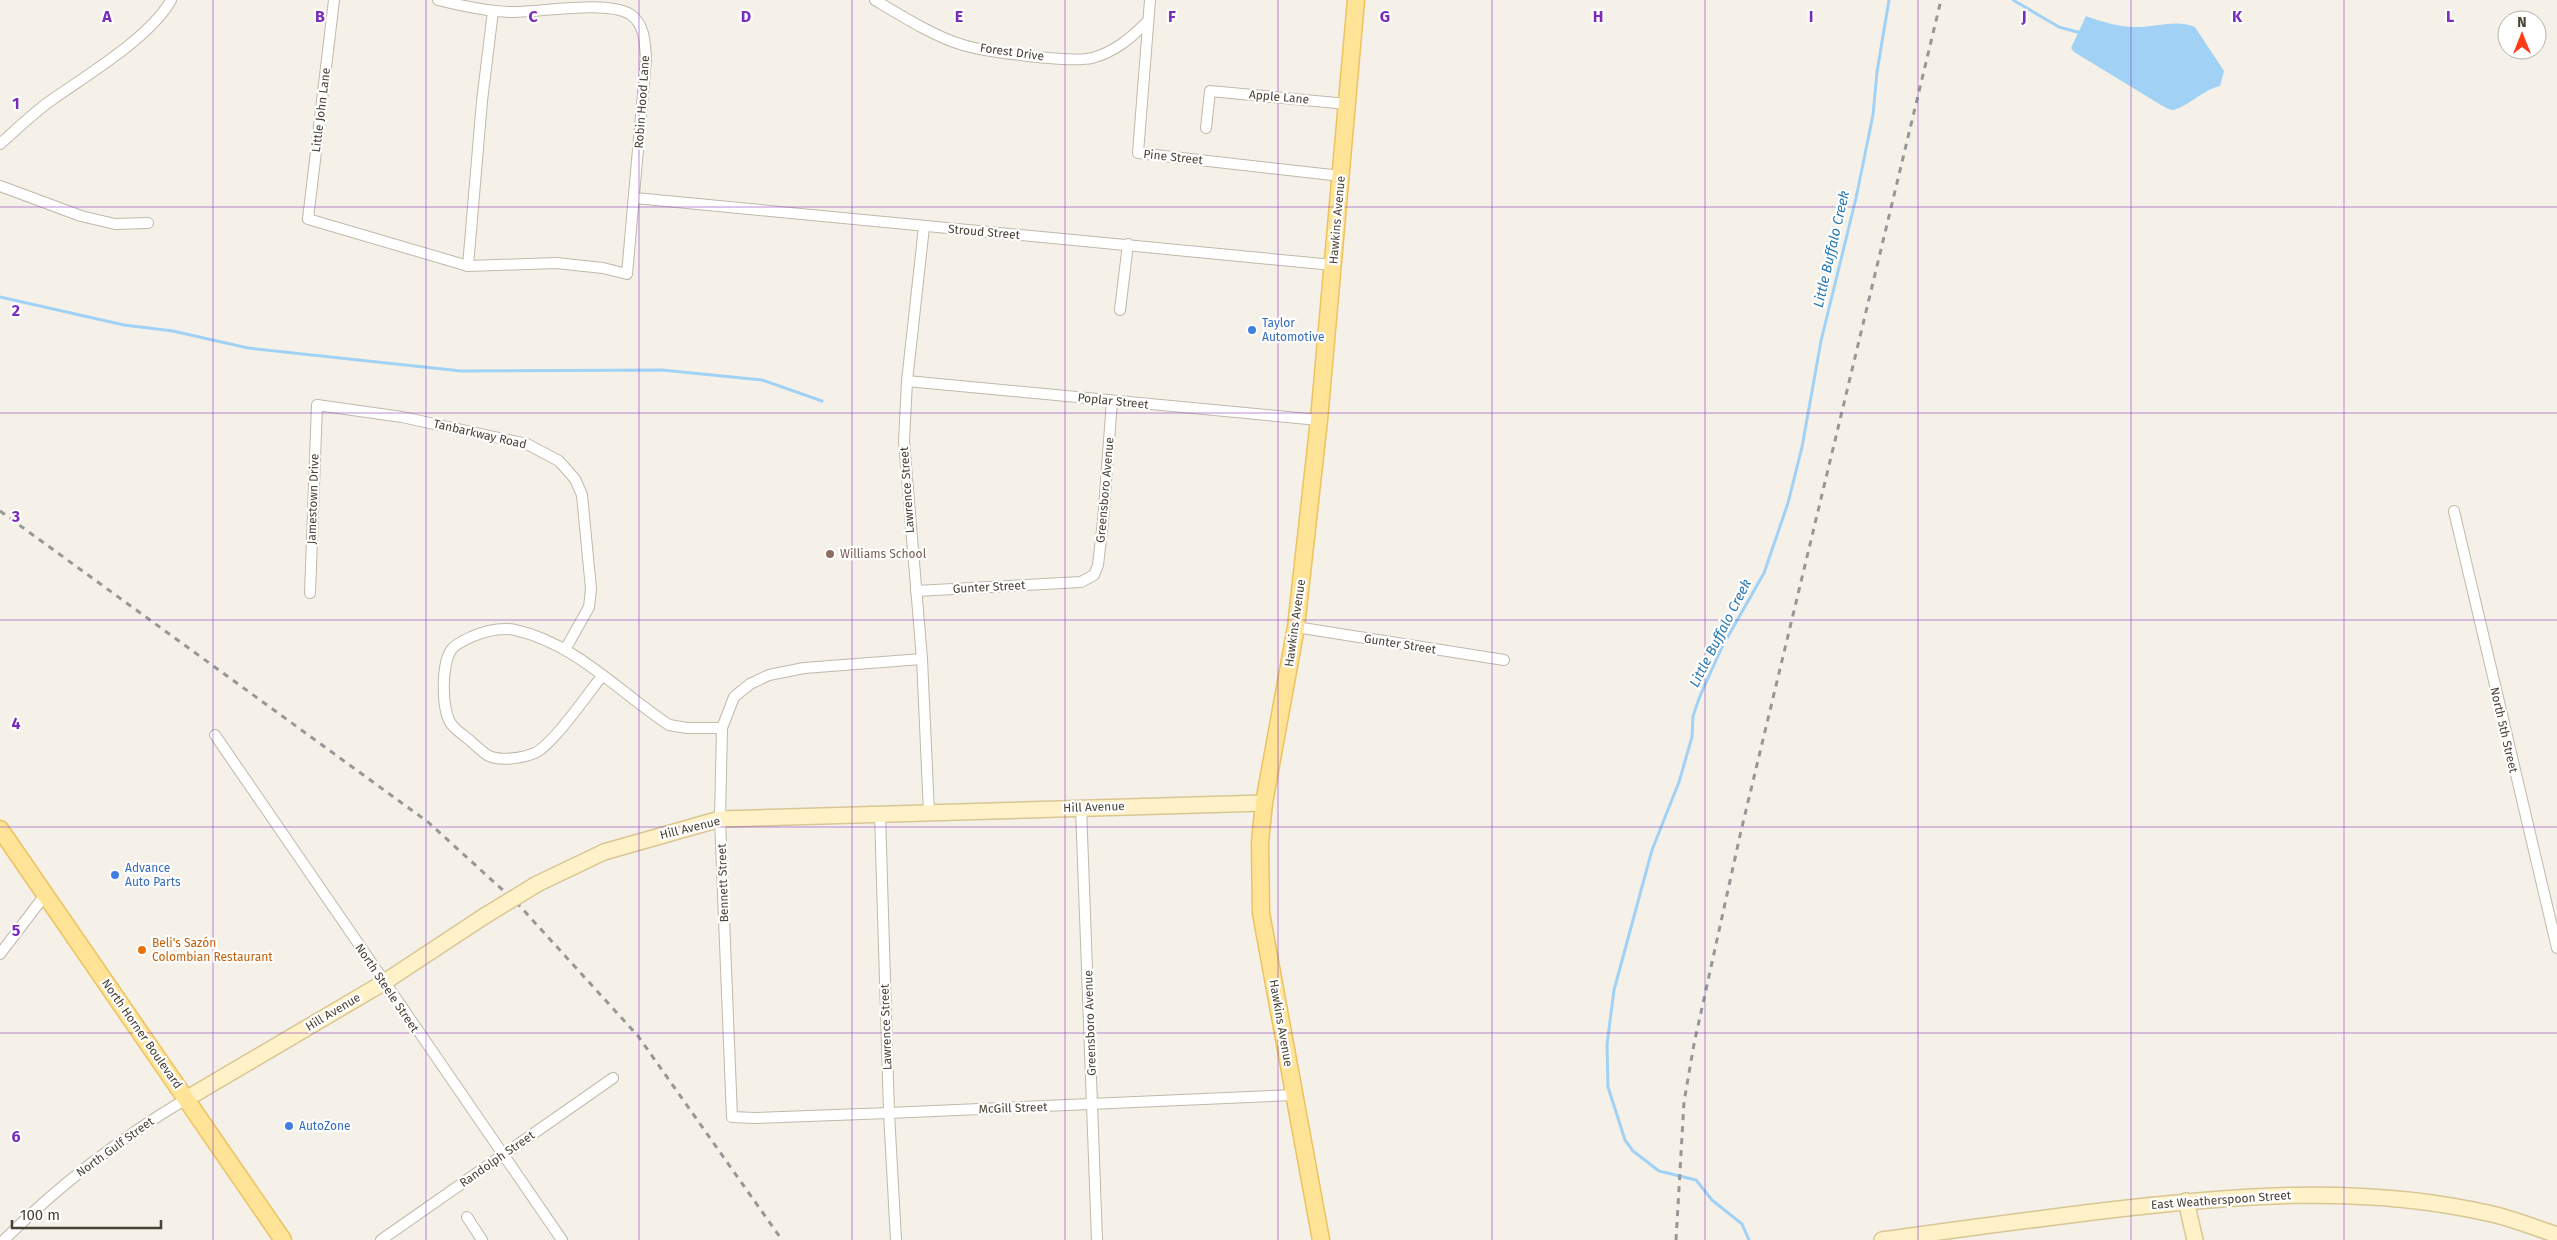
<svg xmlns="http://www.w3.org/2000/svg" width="2557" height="1240" font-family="'Fira Sans',sans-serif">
	<rect width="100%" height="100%" fill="#f5f1e8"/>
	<path fill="#a1d2f5" d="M 2086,16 C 2102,22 2119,27 2136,27 C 2155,27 2178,19 2195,27 L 2224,71 L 2220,86 C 2204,89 2183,110 2172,110 C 2169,110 2164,106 2161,105 L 2074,52 L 2071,48 Z"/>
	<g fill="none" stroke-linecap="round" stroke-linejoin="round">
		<g stroke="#a1d2f5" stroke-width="3">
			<polyline points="2013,0 2059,27 2081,33"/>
			<polyline points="0,297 124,325 173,331 248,348 461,371 662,370 762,380 822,401"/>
			<polyline points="1749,1240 1742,1224 1712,1200 1696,1180 1659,1171 1633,1151 1625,1140 1608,1087 1607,1045 1610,1021 1614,990 1652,850 1679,782 1692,737 1693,716 1700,696 1722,647 1764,573 1788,503 1802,447 1821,341 1856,198 1873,115 1877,72 1889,0"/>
		</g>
		<g stroke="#c1b9aa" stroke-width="12">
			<g id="street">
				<path d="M 334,0 L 308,219 L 468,266 L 556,263 L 603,268 L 627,274 L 646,59 C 645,43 645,24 630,14 C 605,0 544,12 513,12 C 488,12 462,6 438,0"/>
				<path d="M 875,0 C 900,15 935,37 963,45 C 986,52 1071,63 1092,58 C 1115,52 1132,37 1148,21"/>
				<polyline points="1150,0 1138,153 1341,176"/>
				<polyline points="1206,128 1210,91 1347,104"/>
				<path d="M 0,144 C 17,129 34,112 53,99 C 87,75 152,36 171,0"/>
				<polyline points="0,186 81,216 115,224 148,223"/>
				<polyline points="635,198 1333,265"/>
				<polyline points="924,227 907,381 904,441 922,659 929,813"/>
				<polyline points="468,266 482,101 493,11"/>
				<polyline points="1120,310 1128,244"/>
				<polyline points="907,381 1319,420"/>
				<polyline points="2454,511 2557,948"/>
				<polyline points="916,591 1081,582 1094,575 1098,565 1103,521 1112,401"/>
				<polyline points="310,593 317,405 402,417 527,444 559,461 575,479 582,495 591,589 589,607 566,648"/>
				<polyline points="1296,627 1504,660"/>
				<polyline points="922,659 804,668 769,675 750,684 734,697 722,728 720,819 732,1117 755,1118 889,1113 1294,1095"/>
				<path d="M 602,676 C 587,695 554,743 535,753 C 523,758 499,762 487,755 C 480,750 473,743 467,738 C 462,734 456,730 452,725 C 441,712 441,662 452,649 C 457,643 465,640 471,637 C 485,631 500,627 515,630 C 575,643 619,692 669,725 L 687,728 L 722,728"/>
				<polyline points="215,735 562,1240"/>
				<polyline points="1081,807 1097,1240"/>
				<polyline points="880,814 889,1113 896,1240"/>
				<polyline points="0,954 45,895"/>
				<polyline points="467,1217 482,1240"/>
				<path d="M 4,1240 C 59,1185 119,1139 186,1099"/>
				<polyline points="381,1240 613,1078"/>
			</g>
		</g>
		<g stroke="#d8c695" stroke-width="18">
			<g id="secondary">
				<polyline points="537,884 604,852 720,819 1264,803"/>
				<polyline points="186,1099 383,983 483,917"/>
				<polyline points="2186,1201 2195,1240"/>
				<path d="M 1882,1240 C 1952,1230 2022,1221 2093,1212 C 2226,1196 2360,1183 2492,1214 C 2514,1219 2536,1228 2557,1235"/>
			</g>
		</g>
		<g stroke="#ebc360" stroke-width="19">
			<g id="primary">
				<polyline points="0,829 283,1240"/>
				<polyline points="1321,1240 1261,913 1260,842 1264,803 1296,627 1319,420 1356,0"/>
			</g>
		</g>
		<use href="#street" stroke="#fff" stroke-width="10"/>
		<use href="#secondary" stroke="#fff2c8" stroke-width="15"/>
		<use href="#primary" stroke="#ffe397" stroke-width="16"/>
		<g stroke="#979797" stroke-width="3" stroke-dasharray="6 6" stroke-linecap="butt">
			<polyline points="0,511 428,822 517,903 638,1036 782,1240"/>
			<polyline points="1676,1240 1684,1102 1694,1044 1741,831 1941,0"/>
		</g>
		<g stroke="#d8c695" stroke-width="18" stroke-linecap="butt">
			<polyline id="secondary-bridge" points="483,917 537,884"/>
		</g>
		<use href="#secondary-bridge" stroke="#fff2c8" stroke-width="15"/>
	</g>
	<path fill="none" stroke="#7b2cbf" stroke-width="1" stroke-opacity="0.55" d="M 213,0 L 213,1240M 426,0 L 426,1240M 639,0 L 639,1240M 852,0 L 852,1240M 1065,0 L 1065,1240M 1278,0 L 1278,1240M 1492,0 L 1492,1240M 1705,0 L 1705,1240M 1918,0 L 1918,1240M 2131,0 L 2131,1240M 2344,0 L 2344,1240M 0,207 L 2557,207M 0,413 L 2557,413M 0,620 L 2557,620M 0,827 L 2557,827M 0,1033 L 2557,1033"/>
	<g fill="#3f7fe0" stroke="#fff" stroke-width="2">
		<circle cx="1252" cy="330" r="5"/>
		<circle cx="115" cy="875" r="5"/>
		<circle cx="289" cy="1126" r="5"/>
	</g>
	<circle fill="#8d6e63" stroke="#fff" stroke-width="2" cx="830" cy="554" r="5"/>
	<circle fill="#e8710a" stroke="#fff" stroke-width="2" cx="142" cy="950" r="5"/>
	<g text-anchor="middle" stroke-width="4.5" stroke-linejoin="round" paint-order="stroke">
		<g font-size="12" fill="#494236" stroke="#fff">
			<text transform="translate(1012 52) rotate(8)" y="4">Forest Drive</text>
			<text transform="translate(1279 97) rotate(5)" y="4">Apple Lane</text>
			<text transform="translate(642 102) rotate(-86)" y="4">Robin Hood Lane</text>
			<text transform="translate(321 110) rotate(-83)" y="4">Little John Lane</text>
			<text transform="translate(1173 157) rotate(6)" y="4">Pine Street</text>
			<text transform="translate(1337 220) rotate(-85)" y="4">Hawkins Avenue</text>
			<text transform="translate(984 232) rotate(5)" y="4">Stroud Street</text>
			<text transform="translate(1113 401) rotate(6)" y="4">Poplar Street</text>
			<text transform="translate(480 434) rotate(13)" y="4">Tanbarkway Road</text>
			<text transform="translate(907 490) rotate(-94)" y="4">Lawrence Street</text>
			<text transform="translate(1105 490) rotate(-85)" y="4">Greensboro Avenue</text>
			<text transform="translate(313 499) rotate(-88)" y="4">Jamestown Drive</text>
			<text transform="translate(989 587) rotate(-3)" y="4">Gunter Street</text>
			<text transform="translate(1295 623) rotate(-82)" y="4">Hawkins Avenue</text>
			<text transform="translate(1400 644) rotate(9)" y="4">Gunter Street</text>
			<text transform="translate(2504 730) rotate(77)" y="4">North 5th Street</text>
			<text transform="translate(1094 807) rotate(-2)" y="4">Hill Avenue</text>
			<text transform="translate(690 828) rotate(-14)" y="4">Hill Avenue</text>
			<text transform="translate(723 883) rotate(-92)" y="4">Bennett Street</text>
			<text transform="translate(387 988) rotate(56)" y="4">North Steele Street</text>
			<text transform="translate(333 1012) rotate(-31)" y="4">Hill Avenue</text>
			<text transform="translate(1090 1023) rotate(-92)" y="4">Greensboro Avenue</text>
			<text transform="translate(1281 1023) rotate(80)" y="4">Hawkins Avenue</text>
			<text transform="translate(886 1027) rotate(-92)" y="4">Lawrence Street</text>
			<text transform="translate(142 1034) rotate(55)" y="4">North Horner Boulevard</text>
			<text transform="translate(1013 1108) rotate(-2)" y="4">McGill Street</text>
			<text transform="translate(115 1147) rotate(-36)" y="4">North Gulf Street</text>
			<text transform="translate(497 1159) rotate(-35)" y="4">Randolph Street</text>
			<text transform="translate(2221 1200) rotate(-4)" y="4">East Weatherspoon Street</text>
		</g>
		<g font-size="12" fill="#366cbe" stroke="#fff" text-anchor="start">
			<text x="1262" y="327">Taylor<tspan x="1262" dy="14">Automotive</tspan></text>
			<text x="125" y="872">Advance<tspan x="125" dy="14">Auto Parts</tspan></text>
			<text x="299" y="1130">AutoZone</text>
		</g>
		<g font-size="12" fill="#785e54" stroke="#fff" text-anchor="start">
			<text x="840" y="558">Williams School</text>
		</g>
		<g font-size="12" fill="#c56008" stroke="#fff" text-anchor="start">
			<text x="152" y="947">Beli's Sazón<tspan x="152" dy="14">Colombian Restaurant</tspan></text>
		</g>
		<g font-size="14" font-style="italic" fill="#2777b3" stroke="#fff">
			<text transform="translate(1831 249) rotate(-77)" y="5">Little Buffalo Creek</text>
			<text transform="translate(1720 633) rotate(-63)" y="5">Little Buffalo Creek</text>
		</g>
	</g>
	<g font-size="16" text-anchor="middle" font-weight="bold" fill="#7b2cbf" stroke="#fff" stroke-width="4.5" stroke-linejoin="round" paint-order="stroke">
		<text x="107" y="22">A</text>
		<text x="320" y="22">B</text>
		<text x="533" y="22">C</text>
		<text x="746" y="22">D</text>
		<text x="959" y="22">E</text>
		<text x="1172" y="22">F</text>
		<text x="1385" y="22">G</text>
		<text x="1598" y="22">H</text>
		<text x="1811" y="22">I</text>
		<text x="2024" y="22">J</text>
		<text x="2237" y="22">K</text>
		<text x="2450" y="22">L</text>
		<text x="16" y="109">1</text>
		<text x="16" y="316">2</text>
		<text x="16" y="522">3</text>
		<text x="16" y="729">4</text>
		<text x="16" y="936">5</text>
		<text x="16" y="1142">6</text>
	</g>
	<g transform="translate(2522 35)"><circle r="24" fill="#ffffff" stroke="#b6b3af"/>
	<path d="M0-4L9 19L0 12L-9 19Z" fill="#ff3b15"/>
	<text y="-8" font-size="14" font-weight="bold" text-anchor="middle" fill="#494236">N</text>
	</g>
	<path d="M12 1220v8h149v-8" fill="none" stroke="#494236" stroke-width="2.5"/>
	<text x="20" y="1220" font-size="15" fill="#494236" stroke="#ffffff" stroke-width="4" paint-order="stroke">100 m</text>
</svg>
